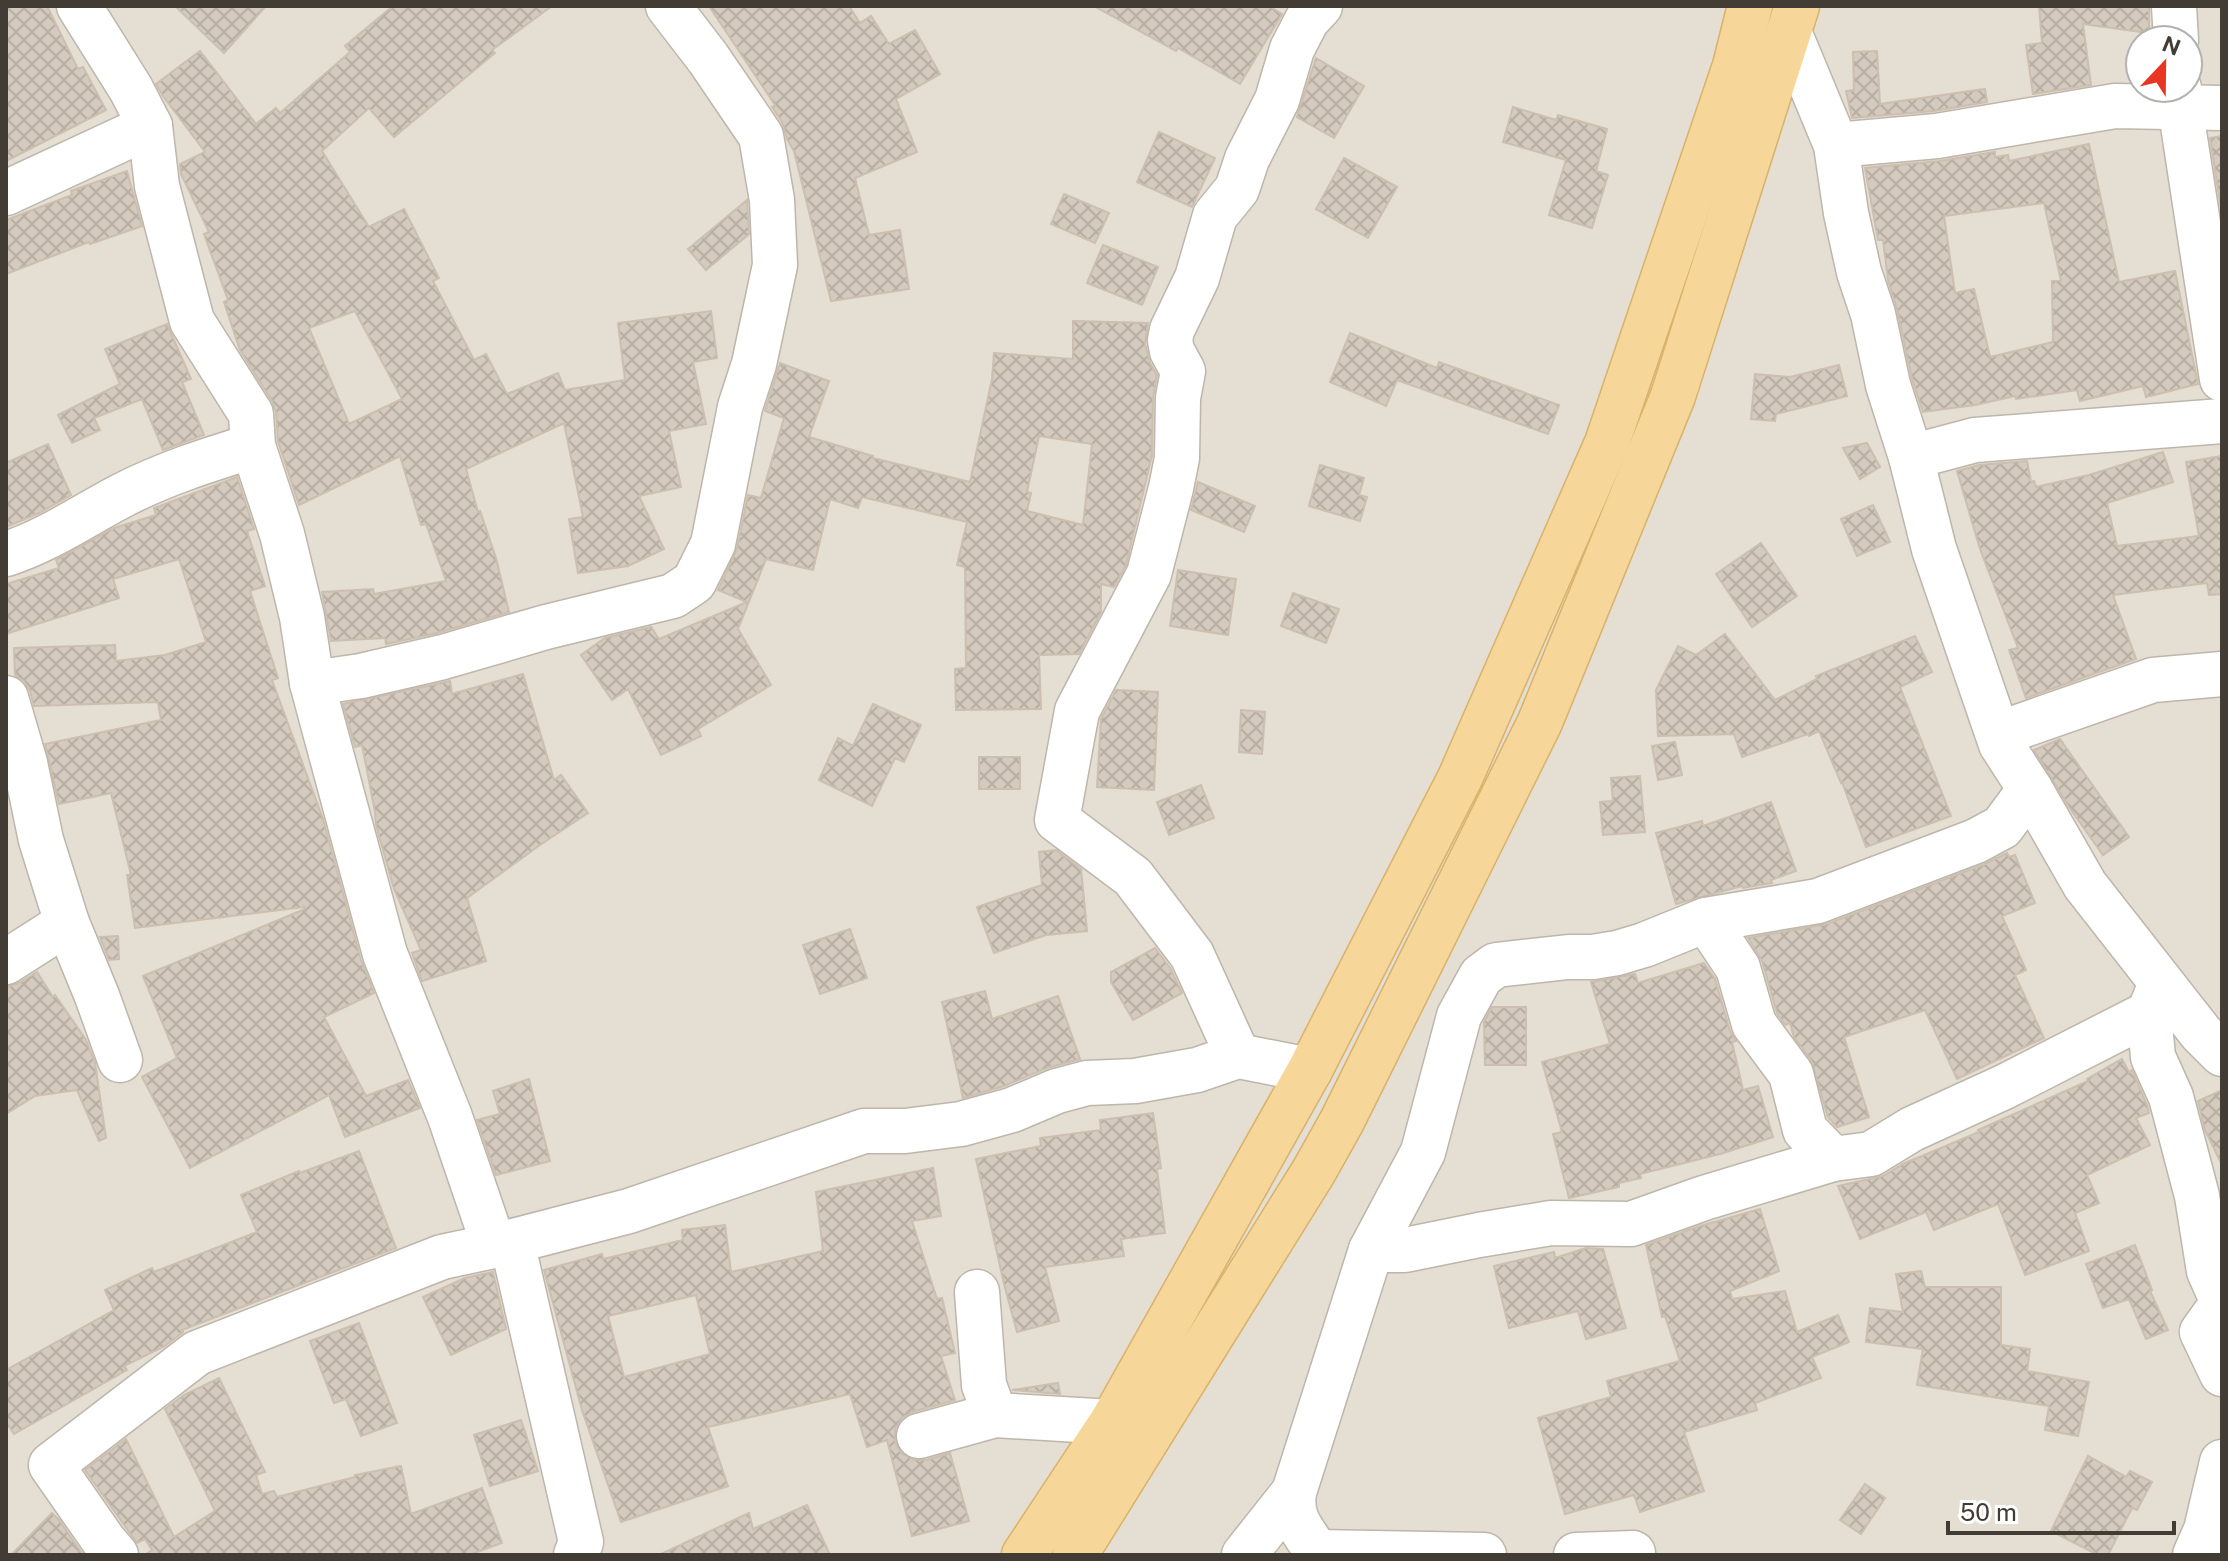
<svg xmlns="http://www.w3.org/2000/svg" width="2228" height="1561" font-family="'Public Sans',sans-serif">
	<defs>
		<pattern id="building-cross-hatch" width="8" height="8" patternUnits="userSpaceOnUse" patternTransform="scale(2)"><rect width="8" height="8" fill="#d4cabe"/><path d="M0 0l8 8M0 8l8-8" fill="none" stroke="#b7aea4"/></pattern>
	</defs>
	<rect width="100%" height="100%" fill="#f1ece5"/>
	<path fill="#e4ded3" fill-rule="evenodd" d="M 6,6 L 2222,6 L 2222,1555 L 6,1555 ZM 2140,40 L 2188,40 L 2188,88 L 2140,88 Z"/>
	<g fill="url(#building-cross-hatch)" stroke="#ccbfaf" stroke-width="2" fill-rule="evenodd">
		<polygon points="6,6 47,6 78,69 83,67 106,110 6,161"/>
		<polygon points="175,6 266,6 224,53"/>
		<path d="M 393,6 L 552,6 L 492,50 L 495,53 L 394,137 L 369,108 L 322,151 L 369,227 L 404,209 L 439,278 L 433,281 L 474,360 L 486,354 L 507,394 L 558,373 L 565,390 L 625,380 L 618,323 L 711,311 L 717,358 L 693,362 L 706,424 L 669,431 L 681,487 L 639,496 L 664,549 L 628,566 L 578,573 L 569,519 L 583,517 L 564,423 L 466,469 L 478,512 L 480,511 L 496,558 L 509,612 L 437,633 L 386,644 L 385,638 L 331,641 L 322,592 L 373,589 L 374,594 L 446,581 L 426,524 L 421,525 L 400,456 L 299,505 L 278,441 L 276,412 L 272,401 L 240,350 L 224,302 L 228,300 L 204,234 L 209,232 L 181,174 L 180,164 L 205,152 L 163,96 L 156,84 L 200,51 L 256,124 L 276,108 L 280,113 L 350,52 L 345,46 ZM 355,311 L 402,399 L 349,424 L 309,328 Z"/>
		<polygon points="709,6 849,6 860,23 871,16 889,44 915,30 940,74 896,99 917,152 855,178 869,235 900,230 909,289 831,301 794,151 787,139 782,122 772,107 775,105"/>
		<polygon points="1094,6 1269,6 1282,14 1240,84 1178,48 1176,51"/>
		<polygon points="2039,6 2149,6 2149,33 2083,24 2091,85 2033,94 2026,45 2042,43"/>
		<polygon points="1877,51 1880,104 1985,89 1987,102 1934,111 1852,118 1846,91 1854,90 1853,52"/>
		<polygon points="1316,58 1364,86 1334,138 1297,117"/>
		<polygon points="1513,107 1556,120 1558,115 1607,129 1596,171 1608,175 1592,228 1549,215 1566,160 1503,142"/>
		<polygon points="1159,132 1215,158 1192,207 1137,182"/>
		<polygon points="2222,136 2222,215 2210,138"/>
		<path d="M 2089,144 L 2119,282 L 2175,271 L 2198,384 L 2146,397 L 2143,386 L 2080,401 L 2077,390 L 2016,399 L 2015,396 L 1975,405 L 1923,412 L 1912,379 L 1897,309 L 1888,280 L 1883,240 L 1878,240 L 1865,168 L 1939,161 L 1995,152 L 1995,157 L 2008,155 L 2009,161 ZM 2044,203 L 2061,281 L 2052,281 L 2053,342 L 1990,357 L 1974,289 L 1955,293 L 1944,216 Z"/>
		<polygon points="1344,158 1397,187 1368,238 1316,209"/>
		<polygon points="127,171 142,226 90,244 89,242 6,274 6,220 72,195 71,191"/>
		<polygon points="1064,194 1109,213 1095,243 1051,224"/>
		<polygon points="747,200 749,234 706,270 688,249"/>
		<polygon points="1103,245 1158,267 1142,305 1087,283"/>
		<path d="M 1073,321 L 1148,323 L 1145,344 L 1150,363 L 1157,375 L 1153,398 L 1152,455 L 1126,565 L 1114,587 L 1101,584 L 1101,612 L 1079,654 L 1039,655 L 1041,709 L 956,710 L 955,669 L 966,668 L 965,567 L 957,565 L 967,522 L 862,497 L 858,508 L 830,499 L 813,570 L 766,559 L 738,629 L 771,685 L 698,729 L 701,736 L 661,755 L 628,689 L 612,700 L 581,655 L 605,638 L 651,627 L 659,639 L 747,602 L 718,590 L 737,549 L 748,495 L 761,498 L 784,418 L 765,411 L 780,363 L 829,381 L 809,437 L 873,456 L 873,458 L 970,482 L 992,379 L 994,353 L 1073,359 ZM 1039,436 L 1092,444 L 1083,525 L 1027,511 L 1031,493 L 1027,492 Z"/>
		<polygon points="167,324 191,379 182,382 204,435 163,450 142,399 94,418 100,430 72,443 58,415 120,384 105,349"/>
		<polygon points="1350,333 1437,368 1439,362 1559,405 1548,434 1397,380 1386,406 1330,382"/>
		<polygon points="1839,365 1847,396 1776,414 1775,421 1751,419 1755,374 1790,377"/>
		<polygon points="1867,443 1880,467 1860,479 1843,448"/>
		<polygon points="48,444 71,495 39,513 6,527 6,463"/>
		<polygon points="2163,452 2173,482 2107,503 2117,546 2199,536 2186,462 2222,456 2222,594 2209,595 2207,583 2113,595 2136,659 2026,698 2009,650 2018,648 1980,549 1957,471 1979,465 2027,461 2031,482 2034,481 2036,487 2089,475"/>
		<polygon points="1320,465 1364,478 1359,495 1367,497 1360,521 1309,506"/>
		<polygon points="237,477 254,529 247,531 265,586 250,591 278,678 272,680 323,819 361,960 374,993 324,1017 366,1096 408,1080 420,1108 345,1137 329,1095 190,1168 142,1077 177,1058 143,976 305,909 304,907 135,928 127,875 131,875 111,793 59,804 45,744 161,720 158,702 34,706 30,691 24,681 15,675 14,648 115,645 116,661 165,655 206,642 179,559 113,579 119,598 6,634 6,584 59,568 56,560 114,528 156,515 154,508"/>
		<polygon points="1198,482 1255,506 1244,532 1191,510"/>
		<polygon points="1873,505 1890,542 1857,556 1841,519"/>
		<polygon points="1761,543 1797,596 1752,627 1716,574"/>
		<polygon points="1178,570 1236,579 1228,635 1170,626"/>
		<polygon points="1293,593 1339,609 1326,643 1281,626"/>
		<polygon points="1725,634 1775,700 1817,679 1816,676 1915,636 1932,672 1900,687 1951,816 1866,847 1842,782 1841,783 1819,731 1809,736 1808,734 1742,757 1734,734 1658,736 1656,690 1678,646 1696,655"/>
		<polygon points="523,674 554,780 561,775 588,813 540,845 467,898 486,961 422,981 412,953 421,950 394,889 376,825 375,812 362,745 355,747 343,704 450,681 452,694"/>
		<polygon points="1116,690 1158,692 1154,790 1097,787 1101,719"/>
		<polygon points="873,704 921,725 904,762 895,758 872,806 819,780 838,738 853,746"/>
		<polygon points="1241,710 1265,712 1262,754 1239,752"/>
		<polygon points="2060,739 2129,837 2103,855 2069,807 2034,750"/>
		<polygon points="1675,742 1682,775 1658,780 1652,746"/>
		<rect x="979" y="757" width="41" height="32"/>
		<polygon points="1640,776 1645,832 1603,835 1600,802 1613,801 1611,778"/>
		<polygon points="1201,785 1214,818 1169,835 1157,802"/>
		<polygon points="1771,802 1796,871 1771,880 1772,883 1743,888 1742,886 1676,904 1656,833 1702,821 1703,826"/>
		<polygon points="1056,850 1081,869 1087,931 1046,935 994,953 977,907 1042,885 1039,852"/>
		<polygon points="2007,853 2009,857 2015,855 2035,903 2002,916 2026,970 2015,975 2044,1038 1957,1079 1925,1010 1844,1037 1869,1117 1837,1127 1828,1117 1811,1060 1794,1037 1790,1023 1785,1025 1777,1013 1762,961 1748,938 1827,924 1985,864"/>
		<polygon points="850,929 867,978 820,994 803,945"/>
		<polygon points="118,936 119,959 109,960 100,937"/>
		<polygon points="1155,948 1170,968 1182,993 1133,1020 1111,982 1111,972"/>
		<polygon points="1704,963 1715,979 1730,1031 1736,1041 1732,1042 1743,1090 1758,1086 1773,1137 1720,1154 1640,1174 1641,1178 1619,1183 1619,1187 1569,1198 1553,1134 1562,1132 1542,1062 1610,1044 1591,982 1635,974 1638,983"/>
		<polygon points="37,972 53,997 55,995 86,1040 95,1063 106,1138 99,1141 77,1090 35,1096 6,1114 6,987 19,983"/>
		<polygon points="985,991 992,1019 1058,996 1080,1059 1047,1068 1004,1086 963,1098 942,1002"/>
		<polygon points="1492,1007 1526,1007 1526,1065 1485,1065 1484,1022"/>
		<polygon points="2122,1059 2129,1072 2132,1070 2147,1105 2149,1113 2136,1118 2150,1145 2087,1175 2099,1203 2075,1213 2089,1251 2025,1275 1998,1204 1934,1230 1926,1212 1860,1239 1838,1186 1883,1176 1903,1164 1979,1132 1978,1130 2088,1081 2087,1079"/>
		<polygon points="529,1079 550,1161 496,1175 477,1120 500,1114 493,1091"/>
		<polygon points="2222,1090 2222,1165 2205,1130 2198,1101"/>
		<polygon points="1153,1113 1161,1168 1157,1169 1165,1233 1121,1239 1124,1256 1045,1267 1059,1321 1017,1332 1004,1284 976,1159 1041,1146 1040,1138 1101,1130 1100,1120"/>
		<polygon points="359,1151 396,1248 182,1330 183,1332 165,1346 124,1366 127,1370 14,1434 6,1422 6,1370 114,1310 105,1290 152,1268 154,1272 257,1232 241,1195 299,1171 300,1173"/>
		<path d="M 933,1168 L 941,1216 L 912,1221 L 937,1299 L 942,1298 L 955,1353 L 941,1356 L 955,1400 L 912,1412 L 902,1418 L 895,1429 L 895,1442 L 901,1453 L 914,1460 L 926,1460 L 950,1453 L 969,1521 L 912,1536 L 887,1440 L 867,1447 L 850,1394 L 708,1427 L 728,1486 L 621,1522 L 582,1410 L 544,1270 L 602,1254 L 603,1259 L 683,1240 L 682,1230 L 725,1225 L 731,1272 L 823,1251 L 816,1192 ZM 696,1295 L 710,1354 L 624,1377 L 608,1316 Z"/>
		<polygon points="1760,1209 1779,1271 1730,1291 1732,1299 1785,1291 1797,1332 1838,1315 1849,1342 1812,1357 1821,1378 1755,1403 1757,1410 1684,1432 1704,1491 1640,1512 1634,1495 1565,1514 1538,1418 1611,1397 1607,1381 1680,1361 1665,1316 1662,1317 1646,1245 1697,1227"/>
		<polygon points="2135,1245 2152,1290 2150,1291 2168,1330 2146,1339 2129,1299 2103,1308 2086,1264"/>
		<polygon points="1586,1248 1603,1249 1626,1328 1586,1339 1578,1311 1509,1328 1494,1266 1554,1252 1555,1258"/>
		<polygon points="1921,1271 1925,1287 2001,1287 2001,1345 2030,1349 2027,1371 2089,1382 2078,1436 2045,1430 2049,1406 1917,1385 1923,1349 1866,1342 1870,1308 1903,1312 1896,1274"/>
		<polygon points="493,1272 506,1329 451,1355 423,1297 465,1278"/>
		<polygon points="359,1323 397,1423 361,1436 346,1399 334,1403 310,1341"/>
		<polygon points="219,1378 265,1472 256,1475 262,1494 274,1491 277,1497 355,1477 355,1475 401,1466 411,1514 482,1488 502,1543 469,1555 145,1555 152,1550 145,1539 137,1543 85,1470 126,1439 174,1537 215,1511 165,1409 184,1395"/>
		<polygon points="1058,1383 1060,1394 1012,1390"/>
		<polygon points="521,1420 538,1471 490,1486 474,1435"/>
		<polygon points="2088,1456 2126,1477 2130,1471 2152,1482 2137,1510 2132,1508 2108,1555 2098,1555 2051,1531"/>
		<polygon points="1865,1484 1885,1498 1861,1534 1840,1520"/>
		<polygon points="807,1505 830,1555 659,1555 749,1513 753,1529"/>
		<polygon points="52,1513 59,1520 83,1555 11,1555"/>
	</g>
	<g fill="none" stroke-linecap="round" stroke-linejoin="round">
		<g stroke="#beb6ab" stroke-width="47">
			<g id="minor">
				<polyline points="79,6 131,89 150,126 157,186 192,321 251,414 253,446 282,534 302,617 312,683 385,954 450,1117 494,1246 629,1211 864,1131 905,1131 961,1124 1012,1110 1057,1091 1087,1083 1135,1081 1197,1070 1238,1056 1310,1070"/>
				<polyline points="2174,6 2176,40"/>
				<polyline points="1789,32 1836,145 1846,213 1859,272 1873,314 1888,385 1911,457 1934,549 2001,744 2030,789 2085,885 2201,1033 2222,1054"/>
				<polyline points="2179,88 2180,106 2222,379"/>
				<polyline points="1836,145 1937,136 2115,106 2222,108"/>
				<polyline points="6,193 150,126"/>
				<polyline points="1911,457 1975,440 2222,421"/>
				<path d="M 6,554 C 47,541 83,516 121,496 C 163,474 208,460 253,446"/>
				<polyline points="312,683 361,676 443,657 546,627 673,596 694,582 713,544 740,407 754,364 775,265 772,200 761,136 708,58 668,6"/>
				<polyline points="6,698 25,763 41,840 67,923 97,996 120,1060"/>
				<polyline points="1998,734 2153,680 2222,674"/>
				<polyline points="1706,920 1738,968 1754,1024 1791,1074 1805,1130 1833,1159 1871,1154 1912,1129 2004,1087 2149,1013"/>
				<polyline points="6,962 67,923"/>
				<polyline points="2159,988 2149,1013 2153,1057 2171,1097 2197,1196 2209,1271 2222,1300"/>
				<polyline points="1238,1056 1192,955 1133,877 1057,820 1077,711 1149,574 1171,488 1177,458 1178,398 1183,371 1172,351 1170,340 1172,330 1197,278 1215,216 1237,189 1247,159 1277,100 1292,49 1307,20 1320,6"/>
				<polyline points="1371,1250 1405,1250 1479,1235 1551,1223 1631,1224 1704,1198 1833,1159"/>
				<polyline points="977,1292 984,1385 995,1415"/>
				<polyline points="2222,1304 2202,1332 2222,1374"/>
				<polyline points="919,1436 995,1415 1112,1422"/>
				<polyline points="1317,1552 1484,1555"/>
				<polyline points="116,1555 104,1541 51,1465 197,1353 442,1257 512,1242 581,1542 576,1555"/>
				<polyline points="1244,1555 1294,1492"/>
				<path d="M 1318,1555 C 1305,1531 1290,1522 1294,1492 L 1371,1250 L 1423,1152 L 1459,1016 L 1481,976 L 1496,965 L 1568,957 L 1593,957 L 1617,953 L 1644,945 L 1706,920 L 1818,901 L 1976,841 L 2002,827 L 2030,789"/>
				<polyline points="1576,1555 1633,1553"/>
				<polyline points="2195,1555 2206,1530 2222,1462"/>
			</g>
		</g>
		<g stroke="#d9b26a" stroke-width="47">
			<g id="major">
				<polyline points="1024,1555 1112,1422 1310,1070 1460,778 1607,443 1735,66 1750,6"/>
				<polyline points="1075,1555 1314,1171 1342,1121 1540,722 1673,396 1797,6"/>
			</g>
		</g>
		<use href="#minor" stroke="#fff" stroke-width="44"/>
		<use href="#major" stroke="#f6d699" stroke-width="44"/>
	</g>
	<rect width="2228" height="1561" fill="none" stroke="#423c35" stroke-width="16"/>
	<g transform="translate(2164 64) rotate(22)"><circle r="38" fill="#ffffff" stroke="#b3b1ae" stroke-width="2"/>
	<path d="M0-6L14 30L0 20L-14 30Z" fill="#e93624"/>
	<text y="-12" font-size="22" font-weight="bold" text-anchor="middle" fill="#423c35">N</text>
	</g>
	<path d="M1948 1521v12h226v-12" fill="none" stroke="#423c35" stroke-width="4"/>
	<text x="1960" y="1521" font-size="24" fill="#423c35" stroke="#ffffff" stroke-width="6" paint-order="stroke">50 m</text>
</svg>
